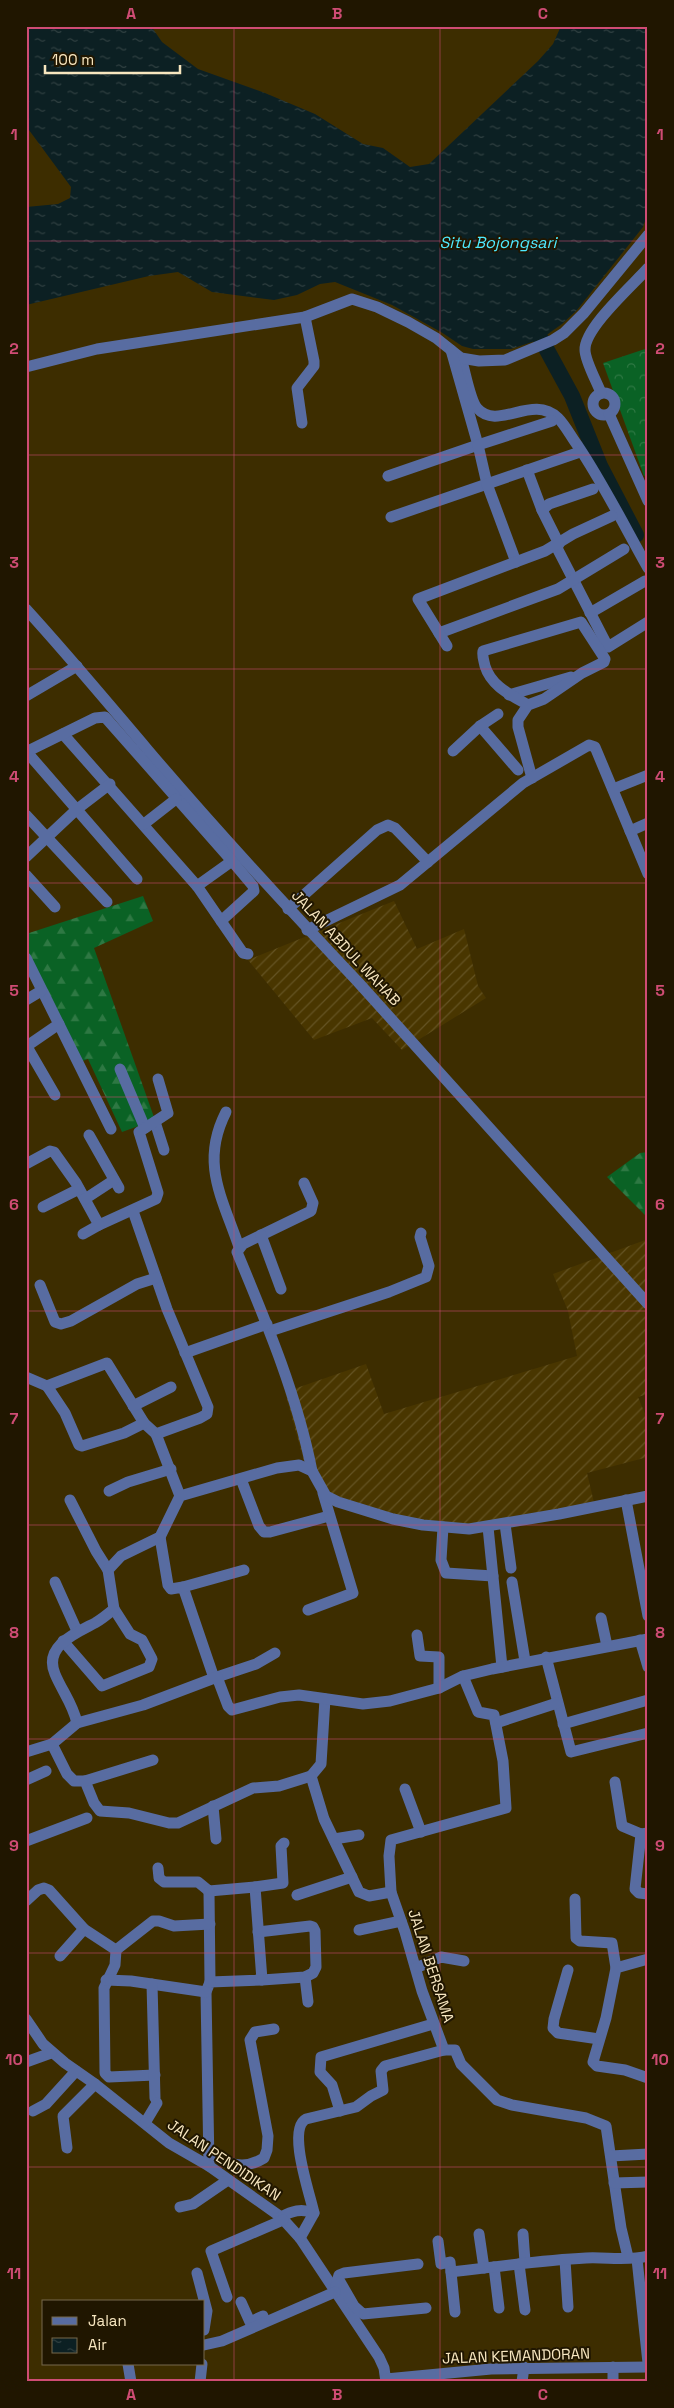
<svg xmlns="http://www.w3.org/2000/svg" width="674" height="2408" font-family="'Space Grotesk',sans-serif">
	<defs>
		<pattern id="industrial-furrows" width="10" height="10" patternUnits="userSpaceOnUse" patternTransform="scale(1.25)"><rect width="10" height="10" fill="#493600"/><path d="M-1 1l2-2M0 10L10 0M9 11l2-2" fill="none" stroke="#645323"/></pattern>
		<pattern id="forest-firs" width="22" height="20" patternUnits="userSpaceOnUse" patternTransform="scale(1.25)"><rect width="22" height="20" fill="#0a6225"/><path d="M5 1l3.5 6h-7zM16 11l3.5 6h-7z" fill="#2e7843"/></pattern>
		<pattern id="park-crowns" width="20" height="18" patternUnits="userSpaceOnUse" patternTransform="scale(1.25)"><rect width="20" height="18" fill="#0a6225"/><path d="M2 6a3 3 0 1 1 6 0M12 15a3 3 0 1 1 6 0" fill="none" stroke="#2e7843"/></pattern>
		<pattern id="water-ripples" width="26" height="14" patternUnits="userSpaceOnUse" patternTransform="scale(1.25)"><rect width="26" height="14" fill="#0c2023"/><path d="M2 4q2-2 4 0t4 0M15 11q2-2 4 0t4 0" fill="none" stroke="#304041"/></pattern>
	</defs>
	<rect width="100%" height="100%" fill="#3d2d00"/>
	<g fill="url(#industrial-furrows)">
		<polygon points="394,901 417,949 464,929 478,986 486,998 402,1050 372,1018 314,1040 248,960"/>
		<polygon points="648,1239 648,1394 638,1397 648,1421 648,1457 587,1473 596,1511 439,1532 336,1506 305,1465 285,1392 366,1364 384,1414 577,1356 568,1311 553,1274"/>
	</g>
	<g fill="url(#forest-firs)">
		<polygon points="143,896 153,921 94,948 155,1120 122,1132 88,1059 77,1063 26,959 26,934"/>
		<polygon points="648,1152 648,1218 607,1177 640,1153"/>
	</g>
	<polygon fill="url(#park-crowns)" points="648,348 648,475 644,476 603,363"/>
	<path fill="url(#water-ripples)" d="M 26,26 L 151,26 L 162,42 L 198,69 L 265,93 L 315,114 L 363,144 L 383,148 L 410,167 L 429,164 L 538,61 L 553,44 L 561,26 L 648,26 L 648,147 C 639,174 654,201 643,227 L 577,310 L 562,324 L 541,339 L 511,349 L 473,349 L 462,346 L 441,332 L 392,305 L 335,282 L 320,284 L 297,295 L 274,300 L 212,292 L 178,272 L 149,276 L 26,305 L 26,207 L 58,204 L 70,198 L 71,187 L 26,126 Z"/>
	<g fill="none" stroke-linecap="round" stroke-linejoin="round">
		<polyline stroke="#0c2023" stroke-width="16" points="541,339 572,396 600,466 636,535"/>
		<g stroke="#586ca1" stroke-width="11">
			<path d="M 461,358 C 465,370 470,400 477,408 C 498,432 532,393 558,418 C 566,426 571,437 578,446 C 604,485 625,527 648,568"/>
			<polyline points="26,367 97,349 305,317 352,299 377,307 408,322 436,338 461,358 479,361 505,360 553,340 564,333 584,313 648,235"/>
			<circle cx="604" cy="404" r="11"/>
			<path d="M 601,393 C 597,382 585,361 585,350 C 584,328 633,285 648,268"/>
			<polyline points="609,414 648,501"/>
			<polyline points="302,423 297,388 314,366 314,361 305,317"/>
			<polyline points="527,470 542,510"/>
			<polyline points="388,476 478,445 451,350"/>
			<polyline points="391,517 487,484 478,445 552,421"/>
			<polyline points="559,544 542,510 549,504 593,489"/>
			<polyline points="556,546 608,647 648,622"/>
			<polyline points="516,562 487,484 577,453"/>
			<path d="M 26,609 C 68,655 107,702 147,749 C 215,829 286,906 358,982 L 648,1304"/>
			<polyline points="590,613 645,581"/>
			<polyline points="439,633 558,589 624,549"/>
			<polyline points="447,646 418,599 545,551 573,534 612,516"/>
			<polyline points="509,695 571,677"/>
			<polyline points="26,696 77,666"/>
			<path d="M 528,705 C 511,695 491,686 485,666 C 484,661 482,656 483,651 L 581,622 L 605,659 L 604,662 L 582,673 L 544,699 L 528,705 L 518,720 L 518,727 L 532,778"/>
			<polyline points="480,726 518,770"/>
			<polyline points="63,734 197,886 232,861"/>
			<polyline points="26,751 137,879"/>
			<polyline points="453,751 480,726 498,714"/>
			<polyline points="26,752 95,718 105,717 232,861 253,886 254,891 221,921 197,886"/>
			<polyline points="613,789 648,775"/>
			<polyline points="26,815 107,902"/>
			<polyline points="144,824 176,799"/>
			<polyline points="630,831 648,823"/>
			<polyline points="26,857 76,810 110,784"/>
			<polyline points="26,875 55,907"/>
			<polyline points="288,909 377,830 388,825 395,828 428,862"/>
			<polyline points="221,921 243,953 248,954"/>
			<polyline points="307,930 400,885 523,783 589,745 595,747 648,874"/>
			<polyline points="26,958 111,1129"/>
			<polyline points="26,1000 41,991"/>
			<polyline points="26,1045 55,1095"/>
			<polyline points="27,1046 59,1024"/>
			<polyline points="120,1069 145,1128"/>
			<path d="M 226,1112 C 200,1163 222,1197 239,1247"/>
			<polyline points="155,1122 164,1150"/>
			<polyline points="89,1135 119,1188"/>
			<polyline points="26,1164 50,1151 54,1152 76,1183 99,1225 156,1199 158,1193 139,1132 168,1113 158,1079"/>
			<path d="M 304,1183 L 313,1203 L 311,1211 L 243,1244 L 237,1252 C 267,1324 297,1395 312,1471"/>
			<polyline points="85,1199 114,1180"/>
			<polyline points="43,1207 79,1189"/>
			<polyline points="133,1211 167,1309 208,1407 207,1414 200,1418 156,1434 180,1496"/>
			<polyline points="83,1234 99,1225"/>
			<polyline points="261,1235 281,1289"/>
			<polyline points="40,1285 55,1322 61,1324 71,1321 137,1284 156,1278"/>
			<polyline points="270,1331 389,1292 426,1277 429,1266 420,1237 421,1233"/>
			<polyline points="185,1353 267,1324"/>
			<polyline points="26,1377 47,1386 107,1363 144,1423 156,1434"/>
			<polyline points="47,1386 65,1413 79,1445 82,1446 124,1433 144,1423"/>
			<polyline points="133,1406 171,1387"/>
			<polyline points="241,1479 259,1526 264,1532 270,1532 329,1516"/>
			<polyline points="109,1491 128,1482 171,1469"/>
			<polyline points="70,1500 96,1551 108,1570"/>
			<polyline points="626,1500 648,1616"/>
			<polyline points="505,1524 511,1568"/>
			<polyline points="443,1527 441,1560 446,1573 493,1576"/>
			<polyline points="488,1527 502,1667"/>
			<polyline points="160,1537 168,1585 171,1589 183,1587 214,1678"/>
			<polyline points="55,1582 77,1631"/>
			<polyline points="512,1582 525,1661"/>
			<polyline points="183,1587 244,1570"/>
			<polyline points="308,1610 353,1593 323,1493"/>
			<polyline points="601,1618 607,1646"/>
			<polyline points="417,1635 420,1656 439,1657 439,1688"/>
			<polyline points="640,1640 648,1667"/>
			<polyline points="63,1641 102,1686 149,1667 152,1659 142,1640 130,1634 114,1609"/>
			<polyline points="546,1657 571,1752 648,1733"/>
			<polyline points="463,1676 478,1712 494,1715 503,1761 506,1808 391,1840 389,1856 391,1892 405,1932 422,1991 444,2050 455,2050 461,2064 497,2100 512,2105 586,2118 606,2126 621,2228 628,2257"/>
			<polyline points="217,1677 256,1664 275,1653"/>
			<polyline points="325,1699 321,1764 311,1776 324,1819 359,1892 369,1896 391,1892"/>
			<path d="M 77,1723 C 73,1704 62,1691 55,1674 C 43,1646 76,1633 95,1623 C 102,1619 108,1614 114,1609 L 108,1570 L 121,1556 L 160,1537 L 180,1496 L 277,1468 L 299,1465 L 312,1471 L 326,1496 L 338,1502 L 393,1519 L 423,1525 L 469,1529 L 559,1514 L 648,1496"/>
			<polyline points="496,1723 557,1703"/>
			<polyline points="563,1724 648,1700"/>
			<polyline points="52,1744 67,1774 74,1781 85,1781 94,1803 100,1811 129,1813 169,1823 178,1823 253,1788 279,1786 311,1776"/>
			<polyline points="26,1752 52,1744 77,1723 143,1705 217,1677 228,1706 232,1710 280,1697 299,1695 363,1704 390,1701 439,1688 463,1676 492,1669 648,1639"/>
			<polyline points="26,1780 46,1771"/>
			<polyline points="85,1781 153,1760"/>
			<polyline points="615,1782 622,1826 641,1834 648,1833"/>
			<polyline points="405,1789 421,1832"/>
			<polyline points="213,1806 216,1839"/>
			<polyline points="641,1834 635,1889 639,1893 648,1894"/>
			<polyline points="334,1839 359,1835"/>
			<polyline points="26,1841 87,1818"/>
			<polyline points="158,1868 159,1878 164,1882 198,1882 209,1891 255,1887 262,1980 210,1982 206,1992 209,2166"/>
			<polyline points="255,1887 283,1883 281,1846 284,1843"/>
			<polyline points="209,1891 210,1982"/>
			<polyline points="297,1895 352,1877"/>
			<polyline points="575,1899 576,1938 580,1941 612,1943 616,1968"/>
			<polyline points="26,1901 38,1890 44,1888 49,1890 84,1929 116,1950 115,1965 104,1988 105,2073 109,2077 155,2075"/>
			<polyline points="359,1930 401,1921"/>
			<polyline points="258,1932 310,1926 313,1927 315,1931 316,1967 313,1973 305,1977 262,1980"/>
			<polyline points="116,1950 153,1921 159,1921 174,1926 210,1924"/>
			<polyline points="60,1956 84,1929"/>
			<polyline points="648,1959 616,1968 606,2018 593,2062 597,2066 625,2070 648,2078"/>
			<polyline points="416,1968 441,1957 464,1961"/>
			<polyline points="568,1970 554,2019 553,2028 558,2033 599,2039"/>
			<polyline points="305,1977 308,2002"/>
			<polyline points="106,1980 131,1981 206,1992"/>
			<polyline points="152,1984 155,2098"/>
			<polyline points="26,2019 43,2044 65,2063 95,2084 169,2143 209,2166 281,2217 300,2238 379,2357 384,2368 386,2382"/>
			<polyline points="26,2062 51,2053"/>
			<polyline points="33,2111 46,2104 76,2071"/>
			<polyline points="340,2111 332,2085 320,2072 321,2057 433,2024"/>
			<polyline points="145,2123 157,2103"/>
			<polyline points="67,2148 63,2116 95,2084"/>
			<path d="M 209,2152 C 228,2164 243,2171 264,2158 L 267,2150 L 268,2136 L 250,2040 L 255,2032 L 274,2029"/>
			<polyline points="611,2156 648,2154"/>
			<polyline points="614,2183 648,2182"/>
			<polyline points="180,2207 193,2204 228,2180"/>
			<path d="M 281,2217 C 292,2211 301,2208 314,2213"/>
			<polyline points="479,2234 484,2268"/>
			<polyline points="523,2234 525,2262"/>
			<path d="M 300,2238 L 314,2213 C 310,2194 287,2129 306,2119 L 356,2107 L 371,2096 L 383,2090 L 381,2071 L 385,2066 L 444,2050"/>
			<polyline points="438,2241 441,2264 450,2262 455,2312"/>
			<polyline points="637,2259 648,2363"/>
			<polyline points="565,2260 568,2307"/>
			<polyline points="519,2264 525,2310"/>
			<polyline points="494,2267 499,2308"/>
			<path d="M 451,2272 C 496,2267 541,2260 586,2258 C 606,2257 629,2261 648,2256"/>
			<polyline points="197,2273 207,2311 204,2330"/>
			<polyline points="339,2280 354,2306 363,2314 426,2308"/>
			<polyline points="336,2286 339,2275 344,2273 418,2264"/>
			<polyline points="227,2297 211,2251 283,2220"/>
			<polyline points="241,2302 250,2322 263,2316"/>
			<polyline points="204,2345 222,2341 335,2292"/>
			<polyline points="128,2364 131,2382"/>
			<polyline points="613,2367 613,2382"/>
			<polyline points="386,2379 491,2369 648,2367"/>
			<polyline points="200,2382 202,2364"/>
			<polyline points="522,2382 524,2367"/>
		</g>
	</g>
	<path fill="none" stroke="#cf4c74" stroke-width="1" stroke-opacity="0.55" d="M 234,26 L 234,2382M 440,26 L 440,2382M 26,241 L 648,241M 26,455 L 648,455M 26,669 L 648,669M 26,883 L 648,883M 26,1097 L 648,1097M 26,1311 L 648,1311M 26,1525 L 648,1525M 26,1739 L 648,1739M 26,1953 L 648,1953M 26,2167 L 648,2167"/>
	<g text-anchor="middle" stroke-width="4" stroke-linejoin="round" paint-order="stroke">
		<g font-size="15" fill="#f7e6bf" stroke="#201600">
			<text transform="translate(346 948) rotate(47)" y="5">JALAN ABDUL WAHAB</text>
			<text transform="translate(431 1966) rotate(72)" y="5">JALAN BERSAMA</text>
			<text transform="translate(224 2160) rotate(34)" y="5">JALAN PENDIDIKAN</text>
			<text transform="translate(516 2356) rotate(-2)" y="5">JALAN KEMANDORAN</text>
		</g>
		<g font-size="16" font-style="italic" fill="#4eeaff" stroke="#201600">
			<text x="498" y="248">Situ Bojongsari</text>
		</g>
	</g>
	<rect width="674" height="2408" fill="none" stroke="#201600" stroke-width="55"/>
	<rect x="42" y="2300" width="162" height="65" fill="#201600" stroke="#76694c"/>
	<rect x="52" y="2317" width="25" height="8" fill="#586ca1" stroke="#76694c"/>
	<text x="88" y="2326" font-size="15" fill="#f7e6bf">Jalan</text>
	<rect x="52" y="2338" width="25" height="15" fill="url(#water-ripples)" stroke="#76694c"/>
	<text x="88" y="2350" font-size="15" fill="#f7e6bf">Air</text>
	<path d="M45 65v8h135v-8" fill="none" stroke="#f7e6bf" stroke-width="2.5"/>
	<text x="52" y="65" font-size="15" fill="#f7e6bf" stroke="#201600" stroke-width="4" paint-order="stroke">100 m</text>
	<rect x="28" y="28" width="618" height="2352" fill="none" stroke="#cf4c74" stroke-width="2"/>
	<g font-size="16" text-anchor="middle" font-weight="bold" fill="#cf4c74">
		<text x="131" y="19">A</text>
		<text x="337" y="19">B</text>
		<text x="543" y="19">C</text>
		<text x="14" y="140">1</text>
		<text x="660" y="140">1</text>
		<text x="14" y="354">2</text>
		<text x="660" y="354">2</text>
		<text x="14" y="568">3</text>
		<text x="660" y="568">3</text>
		<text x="14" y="782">4</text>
		<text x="660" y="782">4</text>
		<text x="14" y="996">5</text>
		<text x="660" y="996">5</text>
		<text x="14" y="1210">6</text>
		<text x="660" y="1210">6</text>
		<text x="14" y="1424">7</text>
		<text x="660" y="1424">7</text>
		<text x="14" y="1638">8</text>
		<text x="660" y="1638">8</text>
		<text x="14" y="1851">9</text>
		<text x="660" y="1851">9</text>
		<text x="14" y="2065">10</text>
		<text x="660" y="2065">10</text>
		<text x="14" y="2279">11</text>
		<text x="660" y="2279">11</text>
		<text x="131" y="2400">A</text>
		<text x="337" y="2400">B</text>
		<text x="543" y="2400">C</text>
	</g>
</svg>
